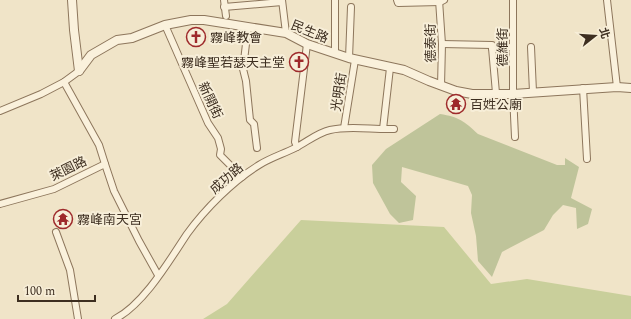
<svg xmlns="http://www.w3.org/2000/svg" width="631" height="319" font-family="Spectral,'Noto Sans TC',serif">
	<rect width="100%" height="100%" fill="#f0e4c8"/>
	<polygon fill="#c9cf9b" points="301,220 444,227 491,284 527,279 631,296 631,319 203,319 227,304"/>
	<path fill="#bfc49a" d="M 440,114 C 459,117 464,121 478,134 L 557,165 L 565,165 L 565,158 L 579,167 L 571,198 L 592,209 L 588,224 L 577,229 L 576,208 L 563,205 L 553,215 L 544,230 L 502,252 L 492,277 L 478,261 L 476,236 L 471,213 L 472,195 L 468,186 L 402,167 L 401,182 L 416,196 L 413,220 L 399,223 L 390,214 L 373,183 L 372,165 L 386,149 Z"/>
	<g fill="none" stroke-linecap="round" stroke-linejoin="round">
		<g stroke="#8d765c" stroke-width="8">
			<g id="minor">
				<polyline points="224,0 226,16"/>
				<polyline points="282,0 286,33"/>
				<polyline points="397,0 398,3 440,2 444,0"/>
				<polyline points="439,0 442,44 441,86"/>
				<polyline points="513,0 513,94 515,137"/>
				<polyline points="607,0 617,87"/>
				<polyline points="224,7 282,2"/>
				<polyline points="165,25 208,123 218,138 221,149 220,155 242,177"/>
				<polyline points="248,27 243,69 246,81 250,120 254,124 257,148"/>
				<polyline points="442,44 492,45 492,48 513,47"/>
				<polyline points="531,47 533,92"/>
				<polyline points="492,48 496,93"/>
				<polyline points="335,53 335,0"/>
				<polyline points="349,58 351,7"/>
				<polyline points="583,88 587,159"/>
				<polyline points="0,111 41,94 64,82 79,71"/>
				<polyline points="344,128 355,60"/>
				<polyline points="383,129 390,68"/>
				<polyline points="297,147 295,142 307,44"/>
				<polyline points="105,164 114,191 139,241 158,275"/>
				<polyline points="0,204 54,189 105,164 99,145 64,82"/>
				<polyline points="56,232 70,270 78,319"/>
				<path d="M 115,319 C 144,304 169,261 187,234 C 205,209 233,181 259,165 C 270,158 283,154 295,148 C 307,142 317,133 330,130 C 350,125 373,130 394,129"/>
			</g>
		</g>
		<g stroke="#8d765c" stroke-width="10">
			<g id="tertiary">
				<polyline points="72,0 74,30 79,71"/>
				<polyline points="79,71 91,55 117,40 132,38 165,25 191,20 204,20 286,33 307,44 349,58 404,70 429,81 456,91 472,94 513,94 617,87 631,88"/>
			</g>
		</g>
		<use href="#minor" stroke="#faf1dc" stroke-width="6"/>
		<use href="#tertiary" stroke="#faf1dc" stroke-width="8"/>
	</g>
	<defs>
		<g id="church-ring" transform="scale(1)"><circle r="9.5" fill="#f7eed8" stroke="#9e2a2b" stroke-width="1.5"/><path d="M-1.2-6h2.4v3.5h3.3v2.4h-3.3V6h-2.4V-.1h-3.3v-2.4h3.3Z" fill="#9e2a2b"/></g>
		<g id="temple-ring" transform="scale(1)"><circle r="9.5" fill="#f7eed8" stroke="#9e2a2b" stroke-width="1.5"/><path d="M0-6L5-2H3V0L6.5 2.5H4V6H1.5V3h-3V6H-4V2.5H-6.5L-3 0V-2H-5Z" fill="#9e2a2b"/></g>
	</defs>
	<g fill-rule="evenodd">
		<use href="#church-ring" x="196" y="37"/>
		<use href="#church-ring" x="299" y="62"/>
		<use href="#temple-ring" x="456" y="104"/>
		<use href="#temple-ring" x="63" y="219"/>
	</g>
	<g text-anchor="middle" stroke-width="4" stroke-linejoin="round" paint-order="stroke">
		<g font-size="13" fill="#3d2e20" stroke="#f7eed8">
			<text transform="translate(310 31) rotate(22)" y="5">民生路</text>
			<text transform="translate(430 43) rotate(-91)" y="5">德泰街</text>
			<text transform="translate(502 47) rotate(-90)" y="5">德維街</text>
			<text transform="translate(338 92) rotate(-81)" y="5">光明街</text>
			<text transform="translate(211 100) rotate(65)" y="5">新開街</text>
			<text transform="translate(68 168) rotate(-26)" y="5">萊園路</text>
			<text transform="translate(226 178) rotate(-41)" y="5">成功路</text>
		</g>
		<g font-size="13" fill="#3d2e20" stroke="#f7eed8" text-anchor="start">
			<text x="210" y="42">霧峰教會</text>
			<text x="285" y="67" text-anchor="end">霧峰聖若瑟天主堂</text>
			<text x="470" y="109">百姓公廟</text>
			<text x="77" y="224">霧峰南天宮</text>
		</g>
	</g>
	<g transform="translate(595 36) rotate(73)" stroke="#f7eed8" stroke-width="3" paint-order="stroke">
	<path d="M0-3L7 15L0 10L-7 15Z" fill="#3d2e20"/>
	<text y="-6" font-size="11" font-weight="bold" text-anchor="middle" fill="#3d2e20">北</text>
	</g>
	<path d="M18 295v6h77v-6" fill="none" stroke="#3d2e20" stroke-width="2"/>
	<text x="24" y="295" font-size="12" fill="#3d2e20" stroke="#f7eed8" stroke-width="3" paint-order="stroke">100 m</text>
</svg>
